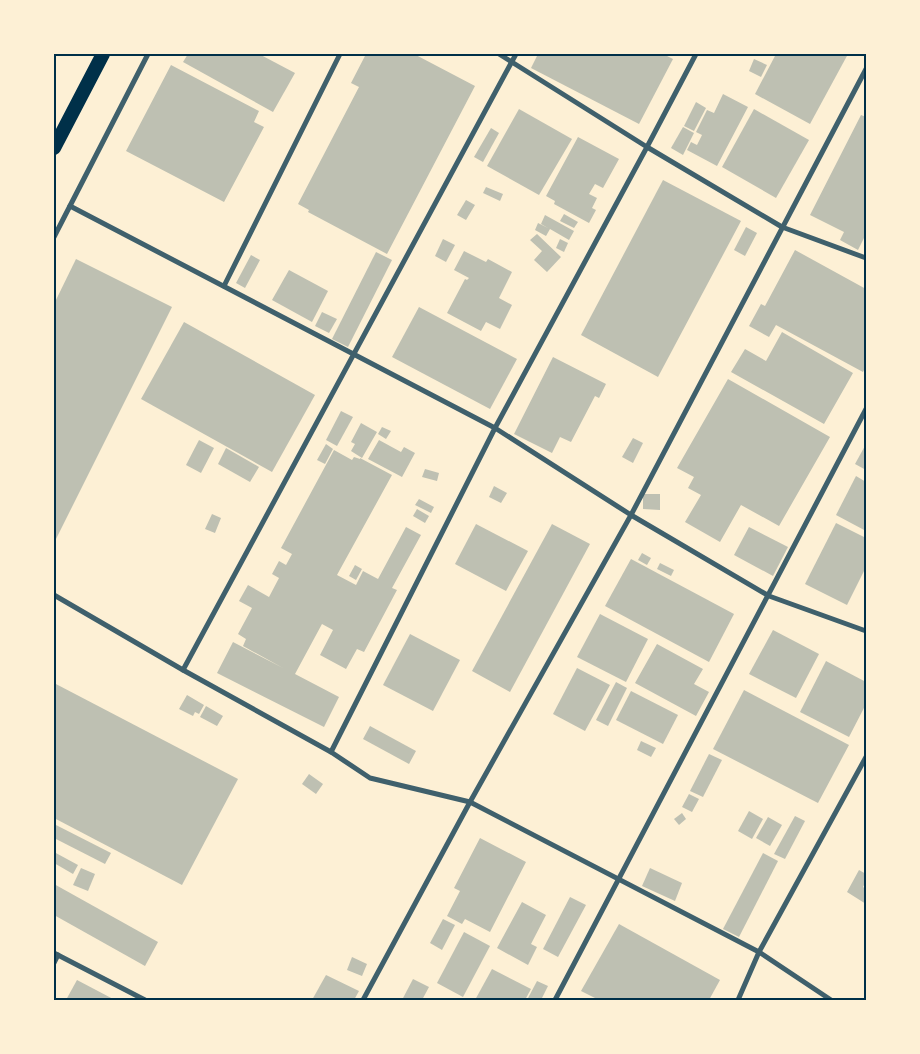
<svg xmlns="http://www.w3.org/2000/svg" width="920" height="1054" font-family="'Sofia Sans Condensed',sans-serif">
	<rect width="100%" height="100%" fill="#fdf0d5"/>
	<g fill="#bec0b2">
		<polygon points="188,54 259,54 295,73 273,112 183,62"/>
		<polygon points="366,54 386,54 390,56 391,54 414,54 475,86 387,254 308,212 309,210 298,204 359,87 351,83"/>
		<polygon points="538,54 663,54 673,59 639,124 531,68"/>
		<polygon points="776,54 848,54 810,124 755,94"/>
		<polygon points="754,59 767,65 761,77 749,71"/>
		<polygon points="171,65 259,111 254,122 264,127 224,202 126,151"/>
		<polygon points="723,94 748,107 717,166 687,150 691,142 697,145 702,135 696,132 707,110 714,113"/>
		<polygon points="696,102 706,108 694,131 684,126"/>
		<polygon points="519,109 572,139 539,195 487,166"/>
		<polygon points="754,109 809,140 776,198 722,167"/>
		<polygon points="861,115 866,117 866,234 858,250 840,240 844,232 810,215"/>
		<polygon points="683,127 694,133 683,155 671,148"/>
		<polygon points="491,128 499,133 483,162 474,157"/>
		<polygon points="578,137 619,159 603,188 595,184 589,194 597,198 592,208 596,210 589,223 554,204 555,201 546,196"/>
		<polygon points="663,180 741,221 658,377 581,335"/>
		<polygon points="486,187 503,194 500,201 483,193"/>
		<polygon points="466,200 475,205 466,220 457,215"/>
		<polygon points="564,214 578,222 574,228 560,221"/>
		<polygon points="545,215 574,231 569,240 550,229 546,236 535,230 538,223 548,228 541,224"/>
		<polygon points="746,227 757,233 745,256 734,250"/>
		<polygon points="537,234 561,257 547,272 534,260 542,251 530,240"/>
		<polygon points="443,239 455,245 446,262 435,256"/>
		<polygon points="560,239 568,243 564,252 556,248"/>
		<polygon points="795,250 866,289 866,366 863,372 776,325 769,337 749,326 761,304 765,306"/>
		<polygon points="464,251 486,262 488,259 512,272 499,298 512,305 500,329 486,322 481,331 447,313 465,279 467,280 469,278 454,270"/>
		<polygon points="376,252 392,260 348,347 332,339"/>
		<polygon points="251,255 260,260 245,288 236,283"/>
		<polygon points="76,259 172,307 54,543 54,304"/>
		<polygon points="289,270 328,291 312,322 272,300"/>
		<polygon points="419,307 517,359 490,409 392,357"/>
		<polygon points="322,312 337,319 329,333 315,326"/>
		<polygon points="184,322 315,395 272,472 141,399"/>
		<polygon points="782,332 853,373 824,424 731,372 745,349 766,361"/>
		<polygon points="553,357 606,384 599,398 595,396 571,442 560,437 552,453 514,434"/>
		<polygon points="728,379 830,437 779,526 741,505 720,542 685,522 701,495 688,488 694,477 677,468"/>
		<polygon points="341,411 353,417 337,446 326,440"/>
		<polygon points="361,423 377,432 362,458 351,451 355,444 351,442"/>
		<polygon points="382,427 391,431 386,439 378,434"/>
		<polygon points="633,438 643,443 633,463 622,457"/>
		<polygon points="199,440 214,448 201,473 186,465"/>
		<polygon points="379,440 401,452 404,447 415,453 402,477 368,459"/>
		<polygon points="326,444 333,449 325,464 317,460"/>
		<polygon points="866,444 866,470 855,464"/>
		<polygon points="226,448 259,467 250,482 218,464"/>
		<polygon points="334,450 352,460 354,457 360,459 360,458 392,475 337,575 356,585 363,571 378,579 406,527 421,535 392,588 397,590 364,652 357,649 346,669 320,655 333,630 322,624 295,674 339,697 324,727 217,673 233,642 283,668 243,646 246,639 238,634 252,608 239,601 248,585 269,597 279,578 272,574 279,561 286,565 292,554 281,548"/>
		<polygon points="425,469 439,473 437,481 422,477"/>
		<polygon points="856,476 866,482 866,531 836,515"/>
		<polygon points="494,486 507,493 501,503 489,497"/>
		<polygon points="643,494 660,494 660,510 643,509"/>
		<polygon points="419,499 434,507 431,513 415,505"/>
		<polygon points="417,509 429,516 425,523 413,516"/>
		<polygon points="212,514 221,518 215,533 205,529"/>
		<polygon points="836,523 866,538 866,567 847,605 805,584"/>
		<polygon points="476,524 528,551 506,591 455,564"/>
		<polygon points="552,524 590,544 510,692 472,671"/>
		<polygon points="749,527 788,547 773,576 734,555"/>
		<polygon points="642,553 651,558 647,565 638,560"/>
		<polygon points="631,559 734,614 709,662 605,606"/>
		<polygon points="660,563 674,570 671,576 657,569"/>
		<polygon points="355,565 362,569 356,580 349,576"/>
		<polygon points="600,614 648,639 626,682 577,657"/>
		<polygon points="773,630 819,654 796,698 749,674"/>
		<polygon points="410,634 460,660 433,711 383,685"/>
		<polygon points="657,644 703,669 694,684 709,692 696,716 635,683"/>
		<polygon points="826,661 866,682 866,704 849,737 800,712"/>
		<polygon points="577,668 610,685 585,731 553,714"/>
		<polygon points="616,682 627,688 608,726 596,720"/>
		<polygon points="54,683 238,779 182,885 54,818"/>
		<polygon points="744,690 849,745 818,803 713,749"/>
		<polygon points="631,691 678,715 663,744 616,720"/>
		<polygon points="187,695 204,705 199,714 195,712 193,716 179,709"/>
		<polygon points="206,706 223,716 217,726 200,717"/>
		<polygon points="370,726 416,751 409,764 363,739"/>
		<polygon points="641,741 656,748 651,757 637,750"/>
		<polygon points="709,754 722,760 703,797 690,791"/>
		<polygon points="309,774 323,784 316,794 302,784"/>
		<polygon points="689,794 699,799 692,812 682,807"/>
		<polygon points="749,811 763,819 752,839 738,831"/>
		<polygon points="682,813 686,819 679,825 674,819"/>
		<polygon points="795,816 805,821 785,859 774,854"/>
		<polygon points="768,817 782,825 770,846 756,838"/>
		<polygon points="54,824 111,853 105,864 54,838"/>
		<polygon points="480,838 526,862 490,932 465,919 462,924 447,916 460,891 454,888"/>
		<polygon points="54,852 78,865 73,874 54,863"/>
		<polygon points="763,853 778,861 739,937 723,929"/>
		<polygon points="81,868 95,874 88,891 73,885"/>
		<polygon points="650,868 682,883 675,901 642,886"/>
		<polygon points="859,870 866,874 866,881 863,887 866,889 866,904 847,892"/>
		<polygon points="54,884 158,942 145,966 54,915"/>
		<polygon points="570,897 586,905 558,957 543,949"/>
		<polygon points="522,902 546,915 531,944 537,947 528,965 497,948"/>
		<polygon points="443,919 455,925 442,950 430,943"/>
		<polygon points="619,924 720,980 709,1000 599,1000 581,991"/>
		<polygon points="464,932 490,946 463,997 437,983"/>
		<polygon points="352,957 367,964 362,976 347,970"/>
		<polygon points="492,969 531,989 525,1000 475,1000"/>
		<polygon points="326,975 359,991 354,1000 312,1000"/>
		<polygon points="413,979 429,987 422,1000 402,1000"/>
		<polygon points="77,980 115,1000 66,1000"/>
		<polygon points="537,981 548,986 541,1000 527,1000"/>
	</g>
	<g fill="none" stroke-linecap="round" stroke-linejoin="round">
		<g stroke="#3f606c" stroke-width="5">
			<polyline points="499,54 647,147 782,227 866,258"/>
			<polyline points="70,206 495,428 631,515 769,596 866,631"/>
			<polyline points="54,237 148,54"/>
			<polyline points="224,286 340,54"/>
			<polyline points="54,595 183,670 331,752 370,778 470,802 759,952 831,1000"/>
			<polyline points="183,670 516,54"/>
			<polyline points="331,752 495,428 647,147 696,54"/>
			<polyline points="54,953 145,1000"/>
			<polyline points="54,963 58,955"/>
			<polyline points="363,1000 470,802 631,515 866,69"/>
			<polyline points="555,1000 866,409"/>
			<polyline points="738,1000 759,952 866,757"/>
		</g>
		<polyline stroke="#003049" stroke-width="14" points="54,148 103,54"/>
	</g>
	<rect width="920" height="1054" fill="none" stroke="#fdf0d5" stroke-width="110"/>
	<rect x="55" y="55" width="810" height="944" fill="none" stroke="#003049" stroke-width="2"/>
</svg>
